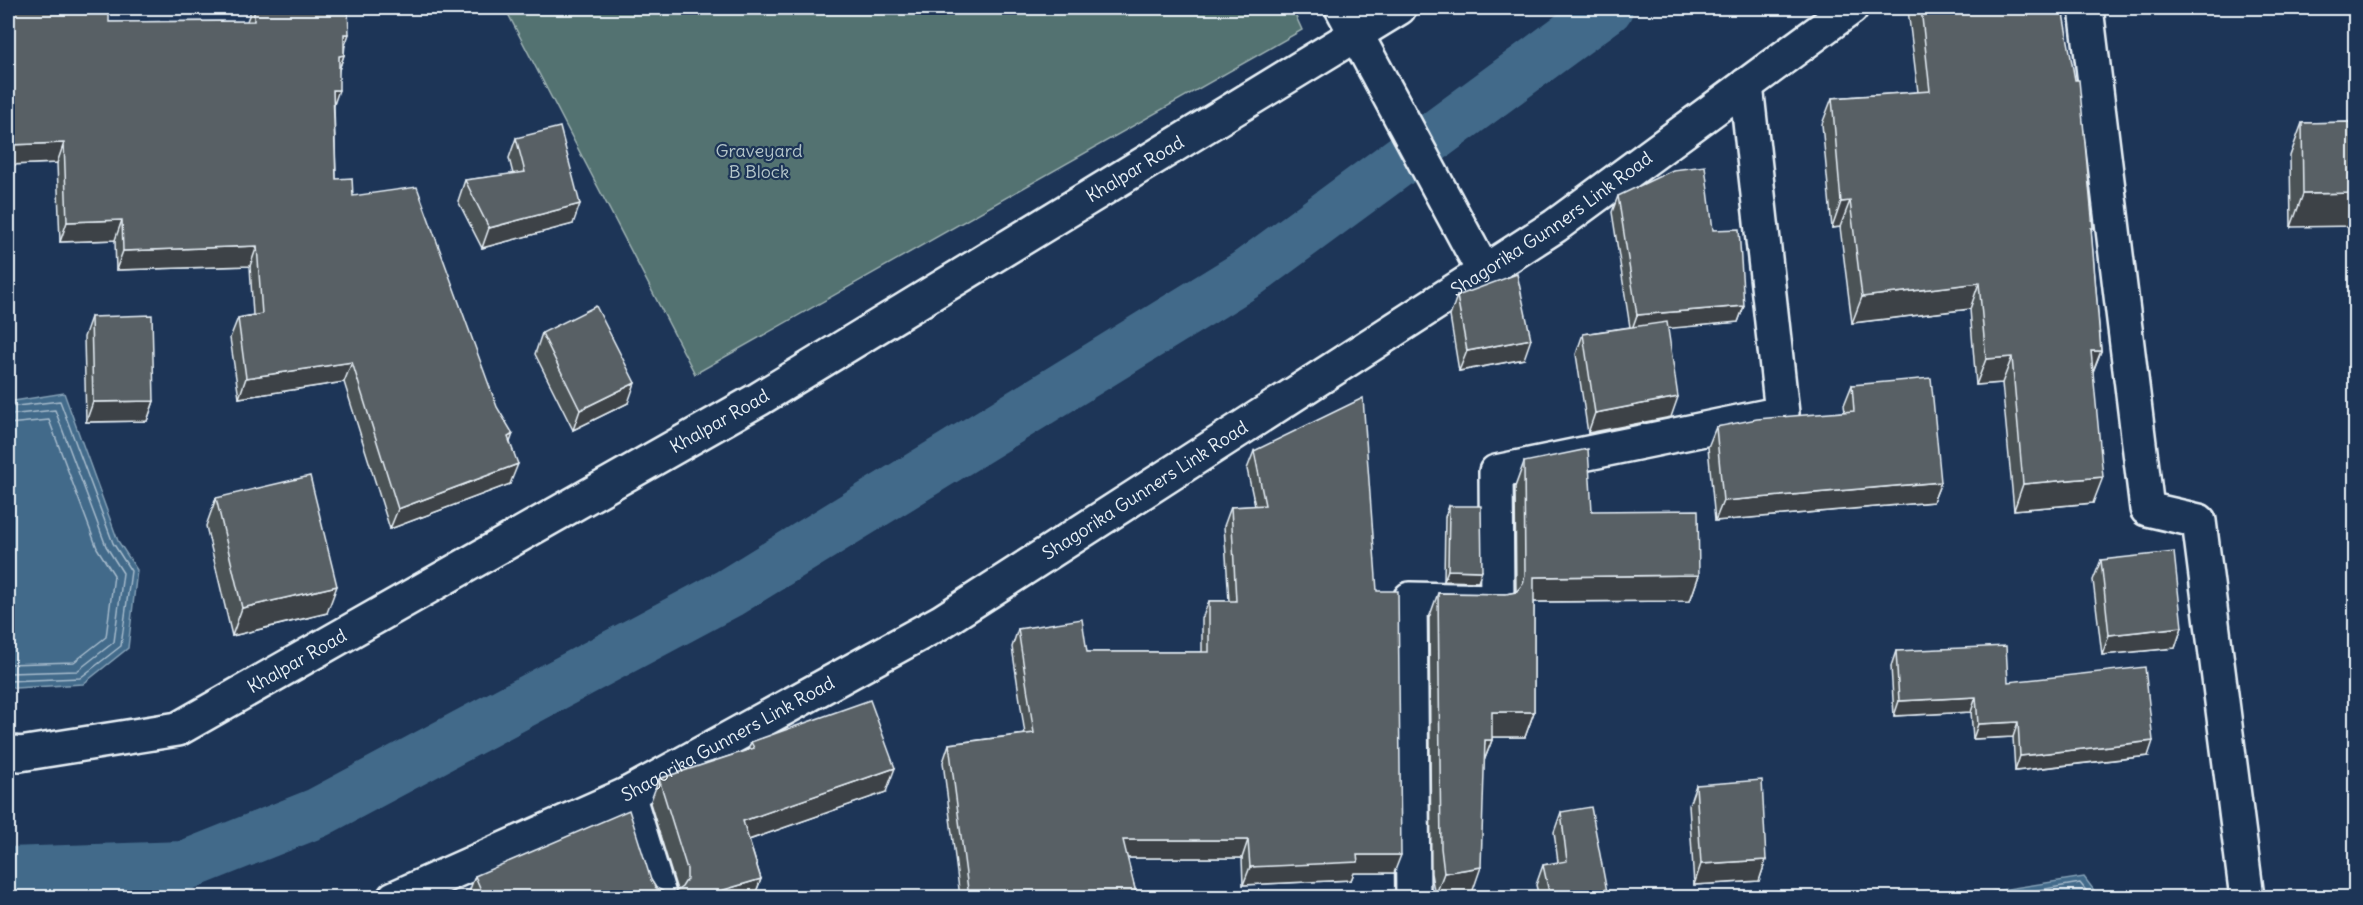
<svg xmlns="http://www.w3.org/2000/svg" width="2363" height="905" font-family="Delius,sans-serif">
	<rect width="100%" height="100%" fill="#1d3557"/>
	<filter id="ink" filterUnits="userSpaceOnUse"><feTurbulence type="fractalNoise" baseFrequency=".0167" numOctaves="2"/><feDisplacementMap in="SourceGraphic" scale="12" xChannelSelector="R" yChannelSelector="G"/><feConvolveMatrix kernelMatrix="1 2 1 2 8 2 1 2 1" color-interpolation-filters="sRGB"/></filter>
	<g filter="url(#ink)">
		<polygon fill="#537271" stroke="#9eb2b4" stroke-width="1.5" points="505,8 1292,8 1302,30 695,374"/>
		<g fill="#426a8a" stroke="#84a0b6" stroke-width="1.5">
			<polygon points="64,393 118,541 137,570 128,648 83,684 15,688 8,686 8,402"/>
			<polygon points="2084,877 2099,897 1962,897 1963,896"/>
		</g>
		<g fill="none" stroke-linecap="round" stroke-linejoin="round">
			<g stroke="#a6bbcc" stroke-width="1.5">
				<polyline points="8,407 60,401 113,543 131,571 121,646 80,678 8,681"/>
				<polyline points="8,415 55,410 106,546 123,573 114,642 77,671 8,673"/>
				<polyline points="8,424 49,420 97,548 114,575 106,637 74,662 8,664"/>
				<polyline points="1994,898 2080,883 2092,898"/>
			</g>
			<polyline stroke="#426a8a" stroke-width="50" points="8,872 184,866 317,813 729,593 1247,274 1608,8"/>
			<g stroke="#e8f1f8" stroke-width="38">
				<g id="minor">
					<polyline points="1342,8 1484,272"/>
					<polyline points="2086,8 2147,509 2199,521 2247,898"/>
					<path id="s1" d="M 8,752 L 20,754 L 178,729 L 759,399 L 1399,8"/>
					<polyline points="628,794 660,898"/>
					<path id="s2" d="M 394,898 L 628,794 L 941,622 L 1555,226 L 1851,8"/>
					<polyline points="1413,898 1410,599 1497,601 1496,472 1782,413 1746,85"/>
				</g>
			</g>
			<use href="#minor" stroke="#1d3557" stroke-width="33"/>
		</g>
		<g fill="#4c5357" stroke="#e8f1f8" stroke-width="1.5">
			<polygon points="8,8 109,22 247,21 252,8 348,8 344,55 339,70 334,106 336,179 353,196 510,443 510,484 390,529 344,382 239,398 230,338 238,318 253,315 250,266 116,270 115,240 60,242 57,163 8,165"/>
			<polygon points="1909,8 2062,8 2093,228 2091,232 2101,351 2093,371 2093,503 2014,510 2002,383 1976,385 1970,309 1852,323 1840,227 1832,228 1822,124 1832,98 1918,92 1908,10"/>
			<polygon points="2355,122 2291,227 2290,156 2302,123"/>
			<polygon points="516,138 573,224 482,248 458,201 465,180 513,174 509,158"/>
			<polygon points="1618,196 1713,230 1744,306 1738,322 1668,328 1671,417 1588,433 1576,354 1583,334 1630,327 1612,212"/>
			<polygon points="1457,296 1524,359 1459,371 1450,316"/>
			<polygon points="91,317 154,401 147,421 86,422 84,337"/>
			<polygon points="542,333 628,403 573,430 535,354"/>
			<polygon points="1852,385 1941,482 1933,502 1715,521 1708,447 1716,427 1845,412 1844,405"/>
			<polygon points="1254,451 1394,873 1354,873 1351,880 1243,885 1242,858 1127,858 1137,897 960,897 943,762 949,744 1025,734 1012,647 1018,629 1087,652 1202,652 1202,619 1209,601 1229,601 1224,526 1231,507 1255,506 1247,469"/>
			<polygon points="1524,462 1592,511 1699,575 1690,601 1534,602 1534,712 1525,737 1492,737 1492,740 1484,761 1472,893 1435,897 1431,873 1429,618 1438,593 1506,594 1516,592 1515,487"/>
			<polygon points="216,498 327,613 232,636 206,526"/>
			<polygon points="1449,506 1478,582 1444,581 1445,517"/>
			<polygon points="2101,560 2182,627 2175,648 2102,655 2093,580"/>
			<polygon points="1896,651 2008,682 2148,756 2015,771 2013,737 1973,739 1971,712 1894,716 1891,666"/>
			<polygon points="751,742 886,792 749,840 761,879 754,897 467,897 475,876 651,880 656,888 664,892 675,892 677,890 650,803 659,779 748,750"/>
			<polygon points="1696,785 1766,860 1759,881 1694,885 1689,805"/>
			<polygon points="1561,812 1608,897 1539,897 1536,885 1543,865 1558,862 1554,832"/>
		</g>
		<g fill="#3e4347" stroke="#e8f1f8" stroke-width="1.5">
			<polygon points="344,34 349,34 342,54"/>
			<polygon points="344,55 337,75 339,56"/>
			<polygon points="333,90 339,90 332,110"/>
			<polygon points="64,143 57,163 8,165 8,145"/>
			<polygon points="2355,193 2355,226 2291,227 2303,194"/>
			<polygon points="1850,201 1840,227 1832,228 1841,202"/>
			<polygon points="580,204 573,224 482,248 489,228"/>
			<polygon points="122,220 115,240 60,242 67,222"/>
			<polygon points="257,246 250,266 116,270 123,251"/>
			<polygon points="1979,283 1970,309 1852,323 1862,297"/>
			<polygon points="1744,306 1738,322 1631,332 1637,315"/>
			<polygon points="1531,339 1524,359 1459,371 1467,351"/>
			<polygon points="2091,351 2101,351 2091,377"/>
			<polygon points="2012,357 2002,383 1976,385 1986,359"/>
			<polygon points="352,362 344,382 239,398 246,378"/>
			<polygon points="635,383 628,403 573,430 580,410"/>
			<polygon points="1678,397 1671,417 1588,433 1595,413"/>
			<polygon points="154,401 147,421 86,422 93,402"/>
			<polygon points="513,434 506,453 508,437"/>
			<polygon points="518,464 510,484 390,529 398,509"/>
			<polygon points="2103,477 2093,503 2014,510 2023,484"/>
			<polygon points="1941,482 1933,502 1715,521 1723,501"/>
			<polygon points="1448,570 1482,571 1478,582 1444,581"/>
			<polygon points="1699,575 1690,601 1525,602 1534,577"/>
			<polygon points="337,586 327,613 232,636 242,608"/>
			<polygon points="2182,627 2175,648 2102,655 2109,635"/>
			<polygon points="1976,697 1971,712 1894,716 1899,701"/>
			<polygon points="1492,712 1534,712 1525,737 1483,737"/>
			<polygon points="2018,722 2013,737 1973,739 1978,724"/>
			<polygon points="1485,740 1492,740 1482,766"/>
			<polygon points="2153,741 2148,756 2015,771 2020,756"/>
			<polygon points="895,768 886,792 734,845 743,821"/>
			<polygon points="1123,840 1248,840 1242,858 1116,858"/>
			<polygon points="1357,855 1401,855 1394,873 1354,873 1351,880 1243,885 1250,867"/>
			<polygon points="1766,860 1759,881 1694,885 1701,864"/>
			<polygon points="1481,867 1472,893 1435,897 1444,873"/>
			<polygon points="761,879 754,897 700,897"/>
		</g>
		<g fill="#586065" stroke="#e8f1f8" stroke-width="1.5">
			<polygon points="8,8 109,8 109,22 254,21 254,8 348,8 349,34 344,34 344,55 339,56 339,90 333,90 336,179 352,178 353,196 417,187 497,407 513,434 508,437 518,464 398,509 352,362 246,378 238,318 262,314 257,246 123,251 122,220 67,222 64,143 8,145"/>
			<polygon points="1921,8 2062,8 2075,80 2079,80 2093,228 2091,228 2101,351 2091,351 2103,477 2023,484 2012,357 1986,359 1979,283 1862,297 1850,201 1841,202 1832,98 1930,91"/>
			<polygon points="2355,122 2355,193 2303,194 2302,123"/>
			<polygon points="560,127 580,204 489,228 465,180 525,172 516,138"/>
			<polygon points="1705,166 1713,230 1739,229 1744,306 1637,315 1618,196 1673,170"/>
			<polygon points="1517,274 1531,339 1467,351 1457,296"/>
			<polygon points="596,306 635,383 580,410 542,333"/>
			<polygon points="152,315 154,401 93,402 91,317"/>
			<polygon points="1667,322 1678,397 1595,413 1583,334"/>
			<polygon points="1931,378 1941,482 1723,501 1716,427 1757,419 1854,411 1852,385"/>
			<polygon points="1363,398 1377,591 1398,591 1401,855 1357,855 1358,862 1250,867 1248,840 1123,840 1137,897 969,897 949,744 1034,733 1018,629 1082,619 1087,652 1209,652 1209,601 1236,601 1231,507 1265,505 1254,451"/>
			<polygon points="1588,449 1592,511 1698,510 1699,575 1534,577 1534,712 1492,712 1492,740 1485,740 1481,867 1444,873 1441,848 1438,593 1506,594 1516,592 1523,584 1525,575 1524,462"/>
			<polygon points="310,476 337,586 242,608 216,498"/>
			<polygon points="1449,506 1481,506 1482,571 1448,570"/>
			<polygon points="2174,552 2182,627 2109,635 2101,560"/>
			<polygon points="2006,646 2008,682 2145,667 2153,741 2020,756 2018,722 1978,724 1976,697 1899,701 1896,651"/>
			<polygon points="870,700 895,768 743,821 761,879 700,897 484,897 475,876 629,810 651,880 656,888 664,892 675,892 682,887 687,879 687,869 659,779 754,748 751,742"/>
			<polygon points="1762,780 1766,860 1701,864 1696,785"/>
			<polygon points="1591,807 1608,897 1550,897 1543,865 1567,861 1561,812"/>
		</g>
	</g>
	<g text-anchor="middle" stroke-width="4.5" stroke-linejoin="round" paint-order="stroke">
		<g font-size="18" fill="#b4c5c9" stroke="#1d3557">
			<text x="759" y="157">Graveyard<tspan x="759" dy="21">B Block</tspan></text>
		</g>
		<g font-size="18" fill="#e8f1f8" stroke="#1d3557">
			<text dy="6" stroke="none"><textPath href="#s1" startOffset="1281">Khalpar Road</textPath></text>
			<text dy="6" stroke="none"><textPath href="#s2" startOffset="1342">Shagorika Gunners Link Road</textPath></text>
			<text dy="6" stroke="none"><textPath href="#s1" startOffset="795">Khalpar Road</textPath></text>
			<text dy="6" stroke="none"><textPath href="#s2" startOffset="856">Shagorika Gunners Link Road</textPath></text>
			<text dy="6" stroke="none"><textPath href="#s1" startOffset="309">Khalpar Road</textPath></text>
			<text dy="6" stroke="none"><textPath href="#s2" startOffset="370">Shagorika Gunners Link Road</textPath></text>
		</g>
	</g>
	<rect width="2363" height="905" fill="none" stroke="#1d3557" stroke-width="30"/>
	<rect x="15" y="15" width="2333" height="875" fill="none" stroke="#e8f1f8" stroke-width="2" filter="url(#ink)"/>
</svg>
